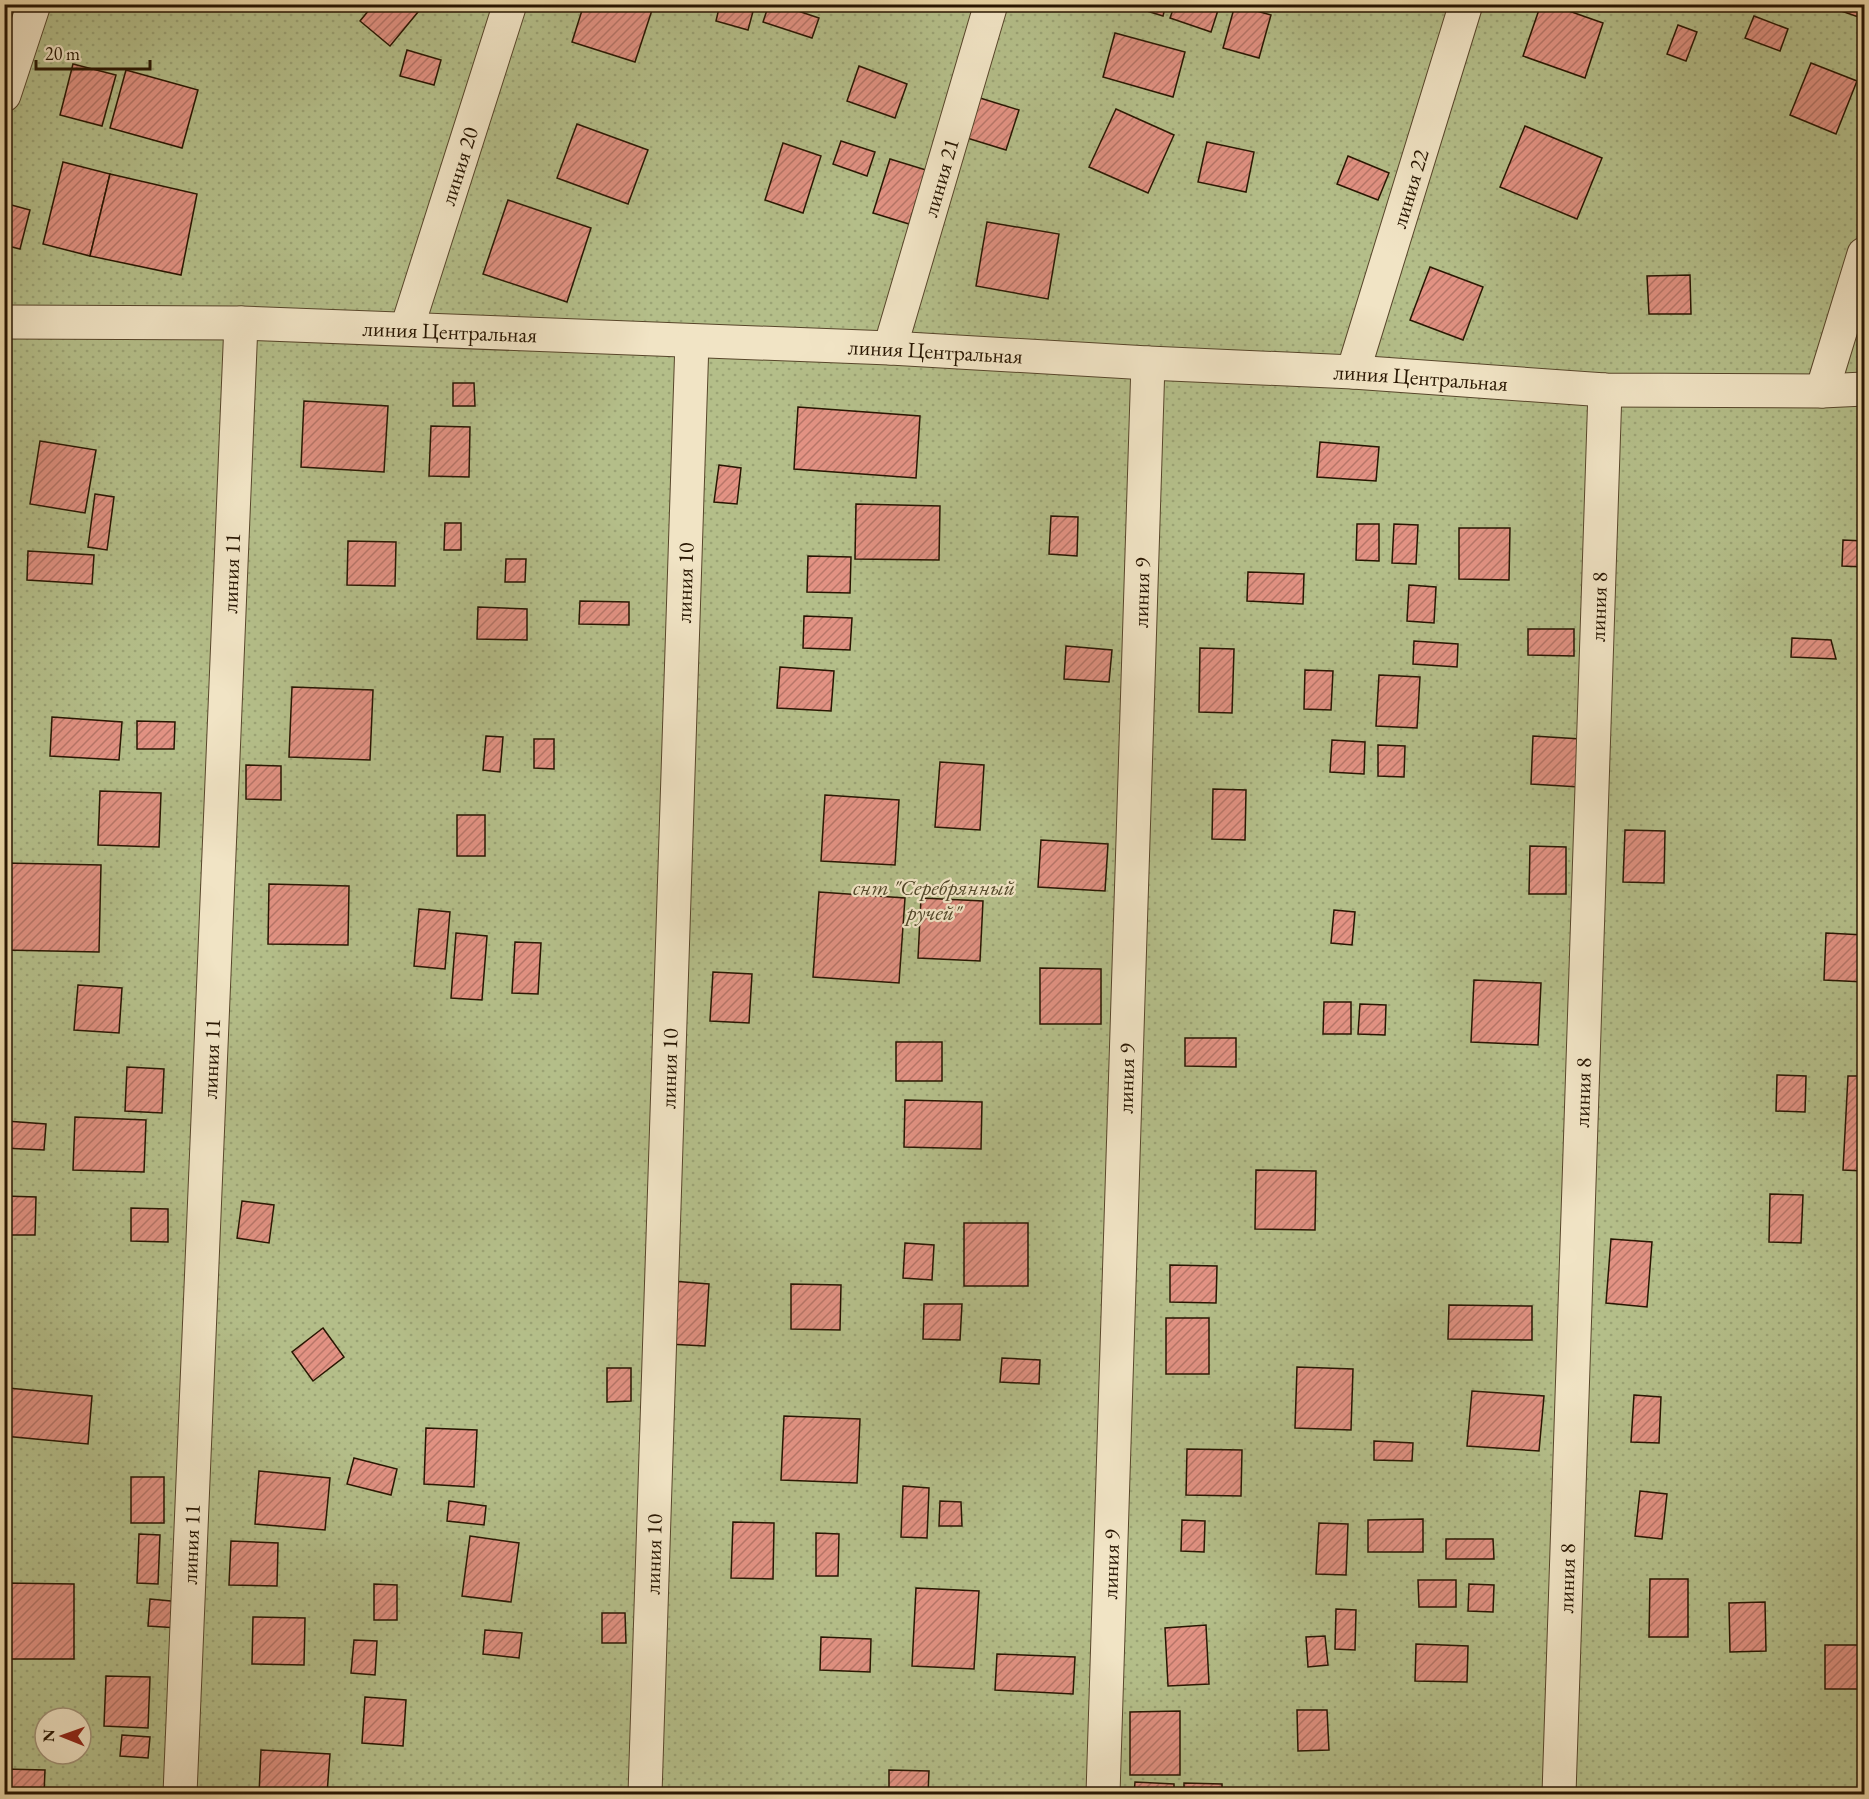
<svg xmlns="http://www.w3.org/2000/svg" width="1869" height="1799" font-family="'EB Garamond',serif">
	<defs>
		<pattern id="garden-dots" width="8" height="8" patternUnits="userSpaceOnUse" patternTransform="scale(1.5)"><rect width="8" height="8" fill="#b4be89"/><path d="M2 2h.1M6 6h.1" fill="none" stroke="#9ba375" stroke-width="1.8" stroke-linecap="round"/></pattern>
		<pattern id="building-hatch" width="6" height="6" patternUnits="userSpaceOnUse" patternTransform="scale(1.5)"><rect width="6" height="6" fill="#e29283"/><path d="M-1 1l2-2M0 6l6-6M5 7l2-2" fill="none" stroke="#b77669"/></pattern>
	</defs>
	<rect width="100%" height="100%" fill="#ead6a6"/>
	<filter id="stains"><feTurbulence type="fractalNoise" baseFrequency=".00333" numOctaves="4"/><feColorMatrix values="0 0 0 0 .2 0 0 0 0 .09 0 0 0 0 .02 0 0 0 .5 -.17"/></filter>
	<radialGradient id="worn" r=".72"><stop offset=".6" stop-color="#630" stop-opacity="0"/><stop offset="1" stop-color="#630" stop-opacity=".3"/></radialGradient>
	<path fill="url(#garden-dots)" stroke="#6e6a46" stroke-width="1.5" fill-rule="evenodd" d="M 5,5 L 1864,5 L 1864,1794 L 5,1794 ZM 45,1718 L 81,1718 L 81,1754 L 45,1754 Z"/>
	<g fill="url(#building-hatch)" stroke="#281602" stroke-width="1.5">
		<polygon points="374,4 409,4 418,12 390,46 360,21"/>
		<polygon points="584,4 654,4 635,62 572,42"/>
		<polygon points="720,4 755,4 748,30 716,21"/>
		<polygon points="769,4 777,4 819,18 812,38 763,22"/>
		<polygon points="1138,4 1166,4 1163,16 1137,8"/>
		<polygon points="1175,4 1220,4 1211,32 1170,18"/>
		<polygon points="1541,4 1549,4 1603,23 1585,78 1523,56"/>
		<polygon points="1824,4 1864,4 1864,19 1824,5"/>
		<polygon points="1235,5 1271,15 1259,58 1223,48"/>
		<polygon points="1754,16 1788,29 1780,51 1745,38"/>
		<polygon points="1678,25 1697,32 1686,61 1667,54"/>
		<polygon points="1115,33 1185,52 1173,97 1103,77"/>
		<polygon points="407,50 441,60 434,85 400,76"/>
		<polygon points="1811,63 1857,81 1836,134 1790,115"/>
		<polygon points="73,64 116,75 102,126 60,115"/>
		<polygon points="859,66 907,84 895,118 847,101"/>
		<polygon points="126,70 198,90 182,148 110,128"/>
		<polygon points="980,98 1019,110 1006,150 967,138"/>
		<polygon points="1116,109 1174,135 1148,193 1089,167"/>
		<polygon points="577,124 648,150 628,204 557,178"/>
		<polygon points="1525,126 1602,158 1577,219 1500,187"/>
		<polygon points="841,141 875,152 867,176 833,164"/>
		<polygon points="1207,142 1254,152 1246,192 1198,182"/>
		<polygon points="783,143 821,156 803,213 765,200"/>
		<polygon points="1348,156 1389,173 1378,200 1337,184"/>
		<polygon points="890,159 926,170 909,224 873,213"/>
		<polygon points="63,162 110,174 90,256 43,244"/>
		<polygon points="110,174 197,194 181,275 90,256"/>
		<polygon points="508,200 591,228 567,302 483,274"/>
		<polygon points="4,203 30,210 20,249 4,245"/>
		<polygon points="987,222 1059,234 1048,299 976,286"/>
		<polygon points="1430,267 1483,287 1463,340 1410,320"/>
		<polygon points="1690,275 1691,314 1649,314 1647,276"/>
		<polygon points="453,383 474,383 475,406 453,406"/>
		<polygon points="304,401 388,406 384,472 301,467"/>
		<polygon points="798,407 920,416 916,478 794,469"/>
		<polygon points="431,426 470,427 469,477 429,476"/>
		<polygon points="40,441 96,450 85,513 30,504"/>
		<polygon points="1320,442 1379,447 1376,481 1317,477"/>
		<polygon points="719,465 741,468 737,504 714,502"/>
		<polygon points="95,494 114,497 107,550 88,547"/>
		<polygon points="856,504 940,506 939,560 855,559"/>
		<polygon points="1051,516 1078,517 1077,556 1049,554"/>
		<polygon points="445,523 461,523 461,550 444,550"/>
		<polygon points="1357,524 1379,524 1379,561 1356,560"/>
		<polygon points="1394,524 1418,525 1416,564 1392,563"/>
		<polygon points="1459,528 1510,528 1509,580 1459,579"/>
		<polygon points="1843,540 1864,541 1864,567 1842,566"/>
		<polygon points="348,541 396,542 395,586 347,585"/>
		<polygon points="28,551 94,555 92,584 27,580"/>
		<polygon points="808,556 851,557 850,593 807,592"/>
		<polygon points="506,559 526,559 525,582 505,582"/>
		<polygon points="1248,572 1304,574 1303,604 1247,601"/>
		<polygon points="1409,585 1436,587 1434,623 1407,621"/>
		<polygon points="580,601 629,602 629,625 579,624"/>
		<polygon points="478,607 527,609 527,640 477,639"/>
		<polygon points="804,616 852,618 850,650 803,648"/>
		<polygon points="1528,629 1574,629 1574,656 1528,655"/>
		<polygon points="1792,638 1831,640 1836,659 1791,657"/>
		<polygon points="1414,641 1458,644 1457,667 1413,664"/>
		<polygon points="1066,646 1112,650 1109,682 1064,679"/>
		<polygon points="1200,648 1234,649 1232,713 1199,712"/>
		<polygon points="780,667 834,671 831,711 777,708"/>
		<polygon points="1305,670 1333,671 1331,710 1304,709"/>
		<polygon points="1379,675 1420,677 1417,728 1376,726"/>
		<polygon points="292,687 373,690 370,760 289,757"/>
		<polygon points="52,717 122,722 119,760 50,756"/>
		<polygon points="137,721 175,722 174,749 137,749"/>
		<polygon points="486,736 503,737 500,772 483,770"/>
		<polygon points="1533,736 1581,739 1579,787 1531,784"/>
		<polygon points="534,739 554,739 554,769 534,768"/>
		<polygon points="1332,740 1365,742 1364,774 1330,772"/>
		<polygon points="1378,745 1405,746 1404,777 1378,776"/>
		<polygon points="940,762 984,765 980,830 935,827"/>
		<polygon points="246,765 281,766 281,800 246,799"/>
		<polygon points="1213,789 1246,790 1245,840 1212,839"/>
		<polygon points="100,791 161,793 159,847 98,845"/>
		<polygon points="825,795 899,800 895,865 821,861"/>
		<rect x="457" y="815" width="28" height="41"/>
		<polygon points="1625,830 1665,831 1664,883 1623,882"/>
		<polygon points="1041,840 1108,844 1105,891 1038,887"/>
		<polygon points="1530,846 1566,847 1566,894 1529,894"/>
		<polygon points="4,863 101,865 99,952 4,950"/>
		<polygon points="269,884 349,886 348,945 268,944"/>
		<polygon points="819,892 905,898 899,983 813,977"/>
		<polygon points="921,898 983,901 980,961 918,958"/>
		<polygon points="419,909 450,912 445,969 414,966"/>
		<polygon points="1334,910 1355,912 1352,945 1331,943"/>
		<polygon points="456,933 487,936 482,1000 451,998"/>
		<polygon points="1826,933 1864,935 1864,982 1824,980"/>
		<polygon points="515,942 541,943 538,994 512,993"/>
		<polygon points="1040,968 1101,969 1101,1024 1040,1024"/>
		<polygon points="713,972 752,974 749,1023 710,1021"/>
		<polygon points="1474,980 1541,983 1538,1045 1471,1042"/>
		<polygon points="78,985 122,988 119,1033 74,1030"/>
		<polygon points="1324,1002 1351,1002 1351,1034 1323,1034"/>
		<polygon points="1360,1004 1386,1005 1385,1035 1358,1034"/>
		<polygon points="1185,1038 1236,1038 1236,1067 1185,1066"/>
		<rect x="896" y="1042" width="46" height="39"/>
		<polygon points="127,1067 164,1069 162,1113 125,1111"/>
		<polygon points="1777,1075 1806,1076 1805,1112 1776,1111"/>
		<polygon points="1848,1076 1864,1076 1864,1171 1843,1170"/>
		<polygon points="905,1100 982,1102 981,1149 904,1147"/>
		<polygon points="75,1117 146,1120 144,1172 73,1170"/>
		<polygon points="6,1121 46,1124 44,1150 4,1148"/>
		<polygon points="1256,1170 1316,1171 1315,1230 1255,1229"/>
		<polygon points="1770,1194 1803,1195 1801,1243 1769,1242"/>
		<polygon points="4,1196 36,1197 35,1235 4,1235"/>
		<polygon points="242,1201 274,1205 269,1243 237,1238"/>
		<polygon points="131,1208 168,1209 168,1242 131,1241"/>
		<rect x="964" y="1223" width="64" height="63"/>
		<polygon points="1611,1239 1652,1242 1647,1307 1606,1303"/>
		<polygon points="905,1243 934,1245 932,1280 903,1278"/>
		<polygon points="1170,1265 1217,1266 1216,1303 1170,1302"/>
		<polygon points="672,1281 709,1284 705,1346 668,1344"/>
		<polygon points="791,1284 841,1285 840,1330 791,1329"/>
		<polygon points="924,1304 962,1304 960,1340 923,1339"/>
		<polygon points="1449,1305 1532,1306 1532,1340 1448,1339"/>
		<rect x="1166" y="1318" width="43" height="56"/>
		<polygon points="323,1328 344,1357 313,1381 292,1352"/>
		<polygon points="1002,1358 1040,1360 1039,1384 1000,1382"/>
		<polygon points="1297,1367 1353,1369 1351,1430 1295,1428"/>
		<polygon points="607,1368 631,1368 631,1401 607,1402"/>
		<polygon points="8,1388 92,1396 88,1444 4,1436"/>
		<polygon points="1472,1391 1544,1396 1539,1451 1467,1446"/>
		<polygon points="1634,1395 1661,1397 1659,1443 1631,1442"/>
		<polygon points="784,1416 860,1419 857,1483 781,1480"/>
		<polygon points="426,1428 477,1430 474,1487 424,1484"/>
		<polygon points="1374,1441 1413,1443 1412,1461 1374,1460"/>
		<polygon points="1187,1449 1242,1450 1241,1496 1186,1495"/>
		<polygon points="354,1458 397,1469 391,1495 347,1484"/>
		<polygon points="259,1471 330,1478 325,1530 255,1524"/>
		<rect x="131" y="1477" width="33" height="46"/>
		<polygon points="903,1486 929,1488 927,1538 901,1537"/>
		<polygon points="1640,1491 1667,1494 1662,1539 1635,1536"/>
		<polygon points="449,1501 486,1506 484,1525 447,1521"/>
		<polygon points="940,1501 961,1502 962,1526 939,1526"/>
		<polygon points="1423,1519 1423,1552 1368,1552 1368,1520"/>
		<polygon points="1182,1520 1205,1521 1204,1552 1181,1551"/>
		<polygon points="733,1522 774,1523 773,1579 731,1578"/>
		<polygon points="1319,1523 1348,1524 1346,1575 1316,1574"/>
		<polygon points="816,1533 839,1534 838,1576 816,1576"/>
		<polygon points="139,1534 160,1535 158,1584 137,1583"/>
		<polygon points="470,1536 519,1543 511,1602 462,1596"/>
		<polygon points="1446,1539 1493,1539 1494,1559 1446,1559"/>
		<polygon points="231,1541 278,1543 277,1586 229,1585"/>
		<polygon points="1650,1579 1688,1579 1688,1637 1649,1637"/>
		<polygon points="1418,1580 1456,1580 1456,1607 1419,1607"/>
		<polygon points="4,1583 74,1584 74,1659 4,1659"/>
		<polygon points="374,1584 397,1585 397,1620 374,1620"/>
		<polygon points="1469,1584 1494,1585 1493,1612 1468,1611"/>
		<polygon points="916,1588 979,1591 974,1669 912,1666"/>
		<polygon points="150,1599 181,1602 178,1628 148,1626"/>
		<polygon points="1765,1602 1766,1651 1730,1652 1729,1603"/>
		<polygon points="1336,1609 1356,1610 1355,1650 1335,1649"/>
		<polygon points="602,1613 625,1613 626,1643 602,1643"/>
		<polygon points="253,1617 305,1618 304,1665 252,1664"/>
		<polygon points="1206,1625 1209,1684 1168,1686 1165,1628"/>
		<polygon points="485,1630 522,1633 519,1658 483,1654"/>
		<polygon points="1325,1636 1328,1665 1308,1667 1306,1637"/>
		<polygon points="821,1637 871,1639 870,1672 820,1670"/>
		<polygon points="354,1640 377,1641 375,1675 351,1673"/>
		<polygon points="1416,1644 1468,1646 1467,1682 1415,1681"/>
		<rect x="1825" y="1645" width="39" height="44"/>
		<polygon points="997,1654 1075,1657 1073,1694 995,1690"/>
		<polygon points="106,1676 150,1677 148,1728 104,1726"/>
		<polygon points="365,1697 406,1700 403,1746 362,1743"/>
		<polygon points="1297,1710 1327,1710 1329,1750 1298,1751"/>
		<polygon points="1180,1711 1180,1775 1130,1775 1130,1712"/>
		<polygon points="122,1735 150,1737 148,1758 120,1756"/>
		<polygon points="261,1750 330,1754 327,1794 259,1794"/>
		<polygon points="4,1769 45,1770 44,1794 4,1794"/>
		<polygon points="889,1770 929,1771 928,1794 889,1794"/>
		<polygon points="1135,1782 1174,1784 1174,1794 1134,1794"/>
		<polygon points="1184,1783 1222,1784 1222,1794 1184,1794"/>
	</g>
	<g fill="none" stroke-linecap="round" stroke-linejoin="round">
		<g stroke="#58462b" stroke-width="35">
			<g id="minor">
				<polyline points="4,95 34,4"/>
				<path id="s1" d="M 4,322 L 241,323 L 890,348 L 1148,363 L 1353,372 L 1605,390 L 1822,391 L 1864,389"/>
				<path id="s2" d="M 407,328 L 510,4"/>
				<path id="s3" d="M 890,348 L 991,4"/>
				<path id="s4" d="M 1353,372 L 1466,4"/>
				<polyline points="1822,391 1864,254"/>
				<path id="s5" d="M 180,1794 L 241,323"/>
				<path id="s6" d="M 645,1794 L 692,341"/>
				<path id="s7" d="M 1103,1794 L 1148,363"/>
				<path id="s8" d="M 1559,1794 L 1605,390"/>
			</g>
		</g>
		<use href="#minor" stroke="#f1e4c5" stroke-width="33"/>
	</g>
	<g text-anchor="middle" stroke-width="4.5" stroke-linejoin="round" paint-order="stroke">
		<g font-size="22" fill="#281602" stroke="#f1e4c5">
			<text dy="8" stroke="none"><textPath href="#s2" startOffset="170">линия 20</textPath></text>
			<text dy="8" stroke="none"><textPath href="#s3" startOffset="178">линия 21</textPath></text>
			<text dy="8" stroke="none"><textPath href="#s4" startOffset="192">линия 22</textPath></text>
			<text dy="8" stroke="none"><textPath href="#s1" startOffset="446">линия Центральная</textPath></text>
			<text dy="8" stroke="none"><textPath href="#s1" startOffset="932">линия Центральная</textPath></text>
			<text dy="8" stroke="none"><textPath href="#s1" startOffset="1418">линия Центральная</textPath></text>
			<text dy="8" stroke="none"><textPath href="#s5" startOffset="1222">линия 11</textPath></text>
			<text dy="8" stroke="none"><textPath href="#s6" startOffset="1212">линия 10</textPath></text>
			<text dy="8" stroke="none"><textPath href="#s7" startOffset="1202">линия 9</textPath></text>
			<text dy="8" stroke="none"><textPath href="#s8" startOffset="1188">линия 8</textPath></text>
			<text dy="8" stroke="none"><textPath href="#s5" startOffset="736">линия 11</textPath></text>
			<text dy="8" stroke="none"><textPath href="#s6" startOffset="726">линия 10</textPath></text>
			<text dy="8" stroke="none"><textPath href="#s7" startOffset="716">линия 9</textPath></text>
			<text dy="8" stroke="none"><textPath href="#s8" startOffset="702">линия 8</textPath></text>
			<text dy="8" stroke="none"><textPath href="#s5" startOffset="250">линия 11</textPath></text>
			<text dy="8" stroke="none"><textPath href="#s6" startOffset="240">линия 10</textPath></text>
			<text dy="8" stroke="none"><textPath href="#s7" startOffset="230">линия 9</textPath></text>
			<text dy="8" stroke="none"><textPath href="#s8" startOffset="216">линия 8</textPath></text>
		</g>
		<g font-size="22" font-style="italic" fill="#52482a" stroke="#f1e4c5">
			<text x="934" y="895">снт "Серебрянный<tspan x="934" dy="25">ручей"</tspan></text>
		</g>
	</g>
	<rect width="1869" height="1799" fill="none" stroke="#ead6a6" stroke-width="24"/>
	<rect x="6" y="6" width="1857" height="1787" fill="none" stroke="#281602" stroke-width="3"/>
	<rect x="12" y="12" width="1845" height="1775" fill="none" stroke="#281602" stroke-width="1.5"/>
	<g transform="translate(63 1736) rotate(271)"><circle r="28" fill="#f1e4c5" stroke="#a19277" stroke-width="1.5"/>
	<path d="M0-4.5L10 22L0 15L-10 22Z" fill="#8f2418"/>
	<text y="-9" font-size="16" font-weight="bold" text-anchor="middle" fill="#281602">N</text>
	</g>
	<path d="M36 60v9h114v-9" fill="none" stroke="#281602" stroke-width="3"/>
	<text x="45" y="60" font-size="18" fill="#281602" stroke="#f1e4c5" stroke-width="4.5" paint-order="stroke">20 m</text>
	<rect width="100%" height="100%" filter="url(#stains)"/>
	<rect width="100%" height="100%" fill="url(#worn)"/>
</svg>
